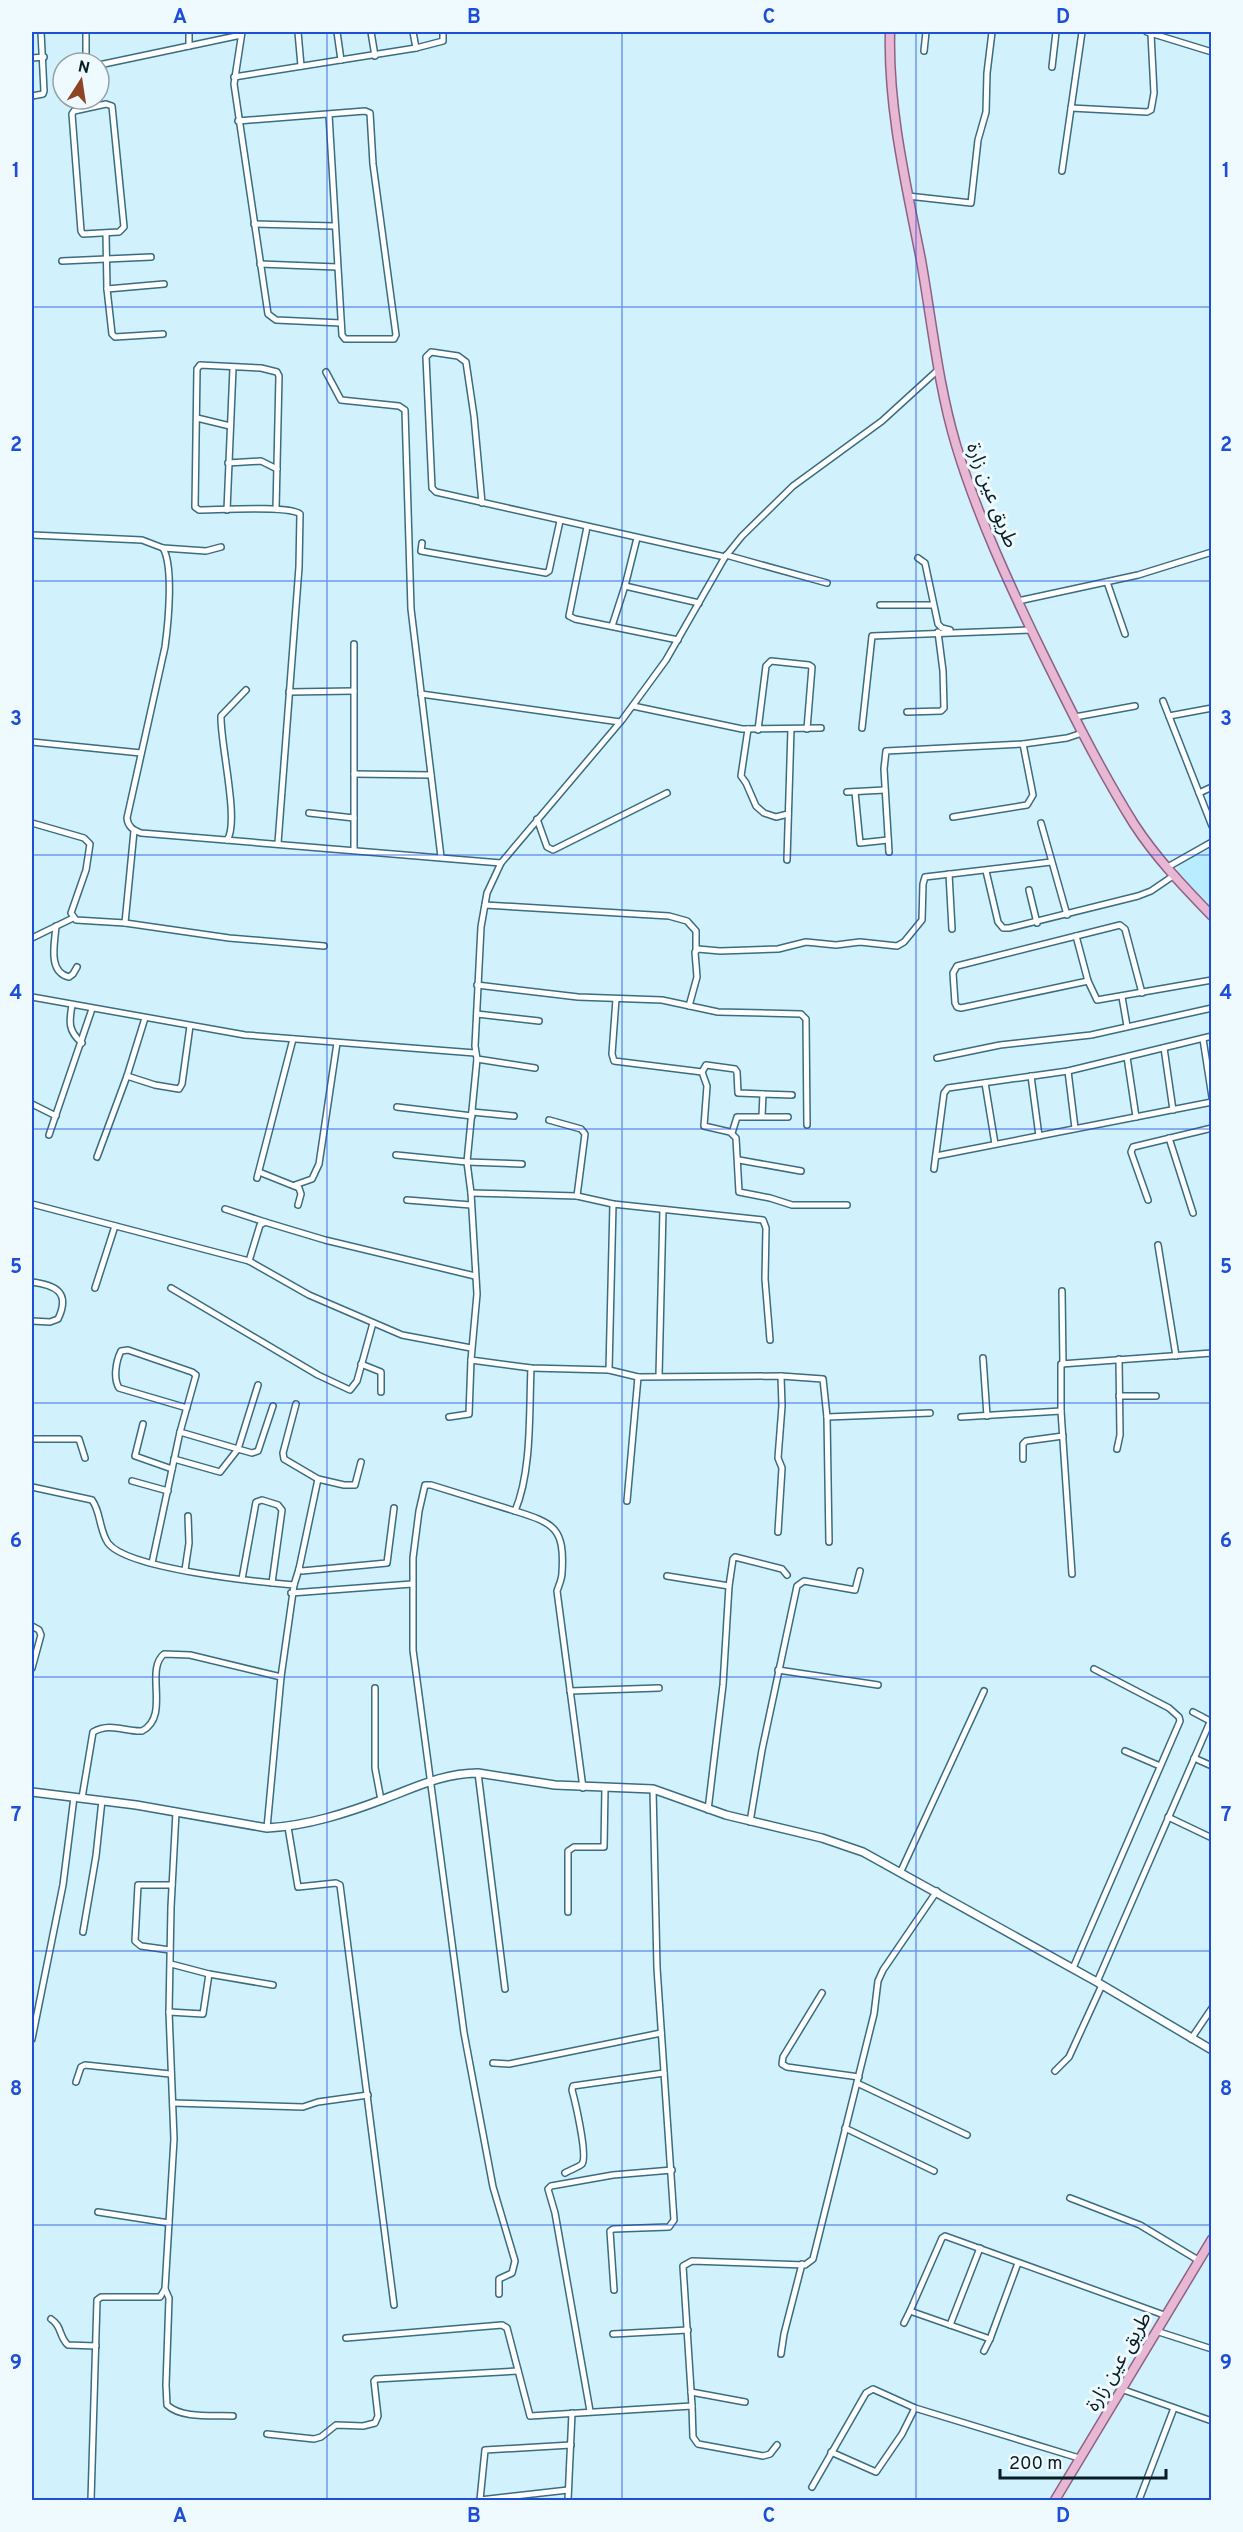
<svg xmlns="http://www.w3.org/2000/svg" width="1243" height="2532" font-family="Overpass,'Noto Sans Arabic',sans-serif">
	<rect width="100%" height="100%" fill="#d1f1fd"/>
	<polygon fill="#b9ecff" points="1211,849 1211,906 1178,872 1180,862"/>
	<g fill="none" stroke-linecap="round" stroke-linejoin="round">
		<g stroke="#396d7f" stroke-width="8">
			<g id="minor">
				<polyline points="86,32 86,63"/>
				<polyline points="242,32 234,84 268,314 276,320 341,323"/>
				<polyline points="298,32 301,66"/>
				<polyline points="337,32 341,60"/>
				<polyline points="371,32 375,56"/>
				<polyline points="413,32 416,48"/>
				<polyline points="1147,32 1212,52"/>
				<polyline points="189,46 189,32"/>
				<polyline points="924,51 926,32"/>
				<polyline points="32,58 44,57"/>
				<polyline points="99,65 241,35"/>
				<polyline points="1052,67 1056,32"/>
				<polyline points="234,77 416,48 443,41 443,32"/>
				<polyline points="32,96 43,94 44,91 41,32"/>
				<polygon points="106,104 112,106 124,227 119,232 83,234 81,231 72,114 74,111"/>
				<polyline points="1071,108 1147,112 1151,110 1154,93 1151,34"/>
				<polyline points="238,121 365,111 370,113 373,164 396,335 394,339 345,339 342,335 329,115"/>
				<polyline points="1062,171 1082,32"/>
				<polyline points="908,196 971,203 978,140 986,112 987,73 992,32"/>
				<polyline points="254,224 334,226"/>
				<polyline points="106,233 107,289 112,334 115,337 163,334"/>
				<polyline points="62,261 151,257"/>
				<polyline points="260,264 337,267"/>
				<polyline points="107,289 164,284"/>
				<polyline points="326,372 341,400 399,406 405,410 411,609 441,857"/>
				<polyline points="197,418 230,426"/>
				<polyline points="228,463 261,461 277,469"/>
				<polyline points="482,503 474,416 466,362 458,356 431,352 426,357 432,488 436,492 725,557"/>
				<path d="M 276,509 L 279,376 L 277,372 L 261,368 L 200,365 L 197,369 L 195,507 L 199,510 C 218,510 289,505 300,514 L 299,567 L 278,843"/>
				<polyline points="227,510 233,368"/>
				<polyline points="587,527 569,616 575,619 678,640"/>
				<path d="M 32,535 L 142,540 L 163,548 C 174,567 168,625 165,647 L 127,818 C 128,827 133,830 141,833 L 501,863"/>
				<polyline points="422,543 421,551 546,573 549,571 560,521"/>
				<polyline points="163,548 206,551 221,547"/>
				<polyline points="726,555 827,583"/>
				<polyline points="918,558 925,563 938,624 942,628 950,630"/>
				<polyline points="1107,582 1125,634"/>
				<polyline points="625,586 699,603"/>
				<polyline points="1018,601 1138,575 1212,552"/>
				<polyline points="880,605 933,605"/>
				<polyline points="612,626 625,586 637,538"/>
				<polyline points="289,692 354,691"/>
				<polyline points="421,694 620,722"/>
				<polyline points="1163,701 1212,826"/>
				<polyline points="633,706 742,729 821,728"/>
				<polyline points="907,712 941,711 944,708 943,671 938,632"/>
				<polyline points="1169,716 1212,708"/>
				<polyline points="1075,717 1135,706"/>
				<polyline points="862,728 872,636 1031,630"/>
				<polyline points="748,729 741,776 746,783 756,806 764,813 776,817 788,814"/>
				<polyline points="758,730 766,666 771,661 809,665 812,667 807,729"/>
				<polyline points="32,742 141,753"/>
				<polyline points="354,774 431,775"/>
				<polyline points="847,792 885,790"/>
				<polyline points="855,792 860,843 888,840"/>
				<polyline points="1199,793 1212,787"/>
				<polyline points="309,813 354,818"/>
				<polyline points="953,817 1027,805 1033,795 1023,744"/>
				<polyline points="537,819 547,847 553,850 667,793"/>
				<polyline points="32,823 84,838 90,844 86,870 71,913 76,920 125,923 229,938 324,946"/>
				<polyline points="1041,823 1067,915"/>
				<path d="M 227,840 C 240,823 220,743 221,716 L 246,690"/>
				<polyline points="354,850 354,644"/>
				<polyline points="889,852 884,769 886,751 1023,744 1067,738 1082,733"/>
				<polyline points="787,860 791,729"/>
				<polyline points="1166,868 1212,842"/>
				<polyline points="986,871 998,922 1003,928 1009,928 1138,896 1151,891 1173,876"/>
				<polyline points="949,874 952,929"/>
				<polyline points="1029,890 1037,923"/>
				<polyline points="485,905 669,916 687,921 696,931 696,950"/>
				<polyline points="125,923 134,831"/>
				<path d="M 56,926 C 55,942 47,972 69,977 L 73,974 L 77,967"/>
				<polyline points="1076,936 1088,981 1097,1000 1212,980"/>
				<polyline points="32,938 73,918"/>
				<polyline points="1088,981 961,1008 957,1007 955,1003 953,973 957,966 1120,925 1125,929 1142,993"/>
				<polyline points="477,985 578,997 662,1000 718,1012 801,1014 806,1019 807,1125"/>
				<polyline points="32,997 245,1035 475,1053"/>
				<polyline points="1122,997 1127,1026"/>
				<polyline points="616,999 612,1054 614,1061 702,1072 707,1086 704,1126 730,1132 736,1138 739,1192 770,1198 792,1205 847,1205"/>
				<path d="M 72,1005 C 69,1022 68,1031 82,1043"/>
				<polyline points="689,1006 697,977 695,952 698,949 720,951 778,949 806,942 836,945 860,942 897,946 904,942 922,920 923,884 925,877 1051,862"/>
				<polyline points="477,1014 539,1021"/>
				<polyline points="1203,1039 1212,1097"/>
				<polyline points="1164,1048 1173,1110"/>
				<polyline points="1127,1057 1136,1117"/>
				<polyline points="937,1058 1000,1045 1091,1035 1212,1008"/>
				<polyline points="477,1059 535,1068"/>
				<polyline points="1068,1071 1075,1128"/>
				<polyline points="702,1072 706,1065 735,1069 737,1072 738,1093 792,1095"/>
				<polyline points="127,1076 155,1085 179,1089 182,1084 190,1026"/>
				<polyline points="1031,1076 1039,1136"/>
				<polyline points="985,1083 995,1144"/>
				<polyline points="32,1104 56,1116"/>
				<polyline points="397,1107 472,1116"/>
				<polyline points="472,1112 514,1116"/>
				<polyline points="762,1116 763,1094"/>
				<polyline points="549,1120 581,1129 585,1134 577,1196"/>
				<polyline points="732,1133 737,1117 788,1117"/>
				<polyline points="49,1135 92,1009"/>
				<polyline points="1169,1138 1193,1213"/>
				<polyline points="396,1155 467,1162 522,1164"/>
				<polyline points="936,1156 1212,1102"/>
				<polyline points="97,1157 127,1076 145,1018"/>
				<polyline points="739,1160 801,1171"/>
				<polyline points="934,1169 944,1093 948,1088 1068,1071 1212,1036"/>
				<polyline points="259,1172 299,1188 301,1194 298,1205"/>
				<polyline points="257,1178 293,1039"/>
				<polyline points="295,1185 312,1179 319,1164 337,1043"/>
				<polyline points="471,1193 577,1196 613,1204 763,1220 766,1228 765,1279 770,1340"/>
				<polyline points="407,1200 471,1205"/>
				<polyline points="1148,1200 1131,1152 1133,1147 1212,1128"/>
				<polyline points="32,1204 249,1261 309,1295 402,1335 471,1348"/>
				<polyline points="225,1209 265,1222"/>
				<polyline points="1158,1245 1176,1356"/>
				<polyline points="249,1261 260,1225 265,1222 325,1240 475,1276"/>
				<path d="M 32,1282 C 55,1285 71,1292 58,1319 L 50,1322 L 32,1321"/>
				<polyline points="95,1288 115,1226"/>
				<polyline points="171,1288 318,1375 350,1390 357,1381 373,1323"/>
				<polyline points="1062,1291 1063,1364"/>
				<polyline points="983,1358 987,1416"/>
				<polyline points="361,1364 381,1372 381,1392"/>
				<polyline points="609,1370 613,1204"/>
				<polyline points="659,1376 663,1210"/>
				<polyline points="1119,1396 1156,1396"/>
				<polyline points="449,1417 469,1414 471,1360"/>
				<polyline points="827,1417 930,1413"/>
				<polyline points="961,1417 1061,1411"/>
				<polyline points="143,1424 135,1456 172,1469"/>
				<polyline points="180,1432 238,1449 258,1385"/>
				<polyline points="32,1439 79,1439 85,1458"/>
				<polyline points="1117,1449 1120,1435 1119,1359"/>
				<polyline points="174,1459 220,1472 238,1449 252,1453 258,1451 273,1406"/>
				<polyline points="1023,1459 1023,1444 1026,1441 1063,1436"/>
				<polyline points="318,1479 344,1485 355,1485 361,1462"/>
				<polyline points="132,1481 168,1491"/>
				<path d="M 32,1487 L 92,1500 C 101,1512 99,1530 108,1543 C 127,1569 258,1582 294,1585 L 281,1677 L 267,1828"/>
				<polyline points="627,1501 638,1377"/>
				<path d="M 515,1511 C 554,1523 565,1528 562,1573 C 562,1579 559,1585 557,1591 L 583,1788"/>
				<polyline points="778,1532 782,1468 778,1458 782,1406 781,1376"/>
				<polyline points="829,1542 827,1417 823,1379 781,1376 638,1377 609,1370 531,1368 471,1360 477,1294 471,1193 467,1162 477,1059 475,1046 481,927 487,893 501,863 622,720 647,686 666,660 725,557 742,536 793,486 882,421 939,369"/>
				<path d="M 152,1563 L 180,1432 L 196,1375 L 192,1372 L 128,1350 L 121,1351 C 116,1361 113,1378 119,1388 L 187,1408"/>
				<polyline points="299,1569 302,1571 387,1563 394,1508"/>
				<polyline points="185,1570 189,1543 188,1516"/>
				<polyline points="1072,1574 1061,1411 1061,1364 1212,1353"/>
				<polyline points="667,1576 729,1586 723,1685 708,1810"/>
				<polyline points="242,1579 256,1502 262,1500 278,1505 282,1510 272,1583"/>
				<polyline points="294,1585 299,1569 318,1479 284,1459 283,1453 296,1404"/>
				<polyline points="729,1586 733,1559 735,1557 782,1569 787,1575"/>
				<polyline points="291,1593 412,1584"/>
				<polyline points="32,1626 39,1630 41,1635 32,1668"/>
				<polyline points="778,1670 878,1685"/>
				<polyline points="375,1688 375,1768 381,1800"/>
				<polyline points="570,1691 659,1688"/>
				<polyline points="1193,1712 1212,1722"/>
				<polyline points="1125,1751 1160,1766"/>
				<polyline points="1194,1758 1212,1766"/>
				<polyline points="478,1773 505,1989"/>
				<path d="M 82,1798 L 93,1732 C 111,1722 125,1732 142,1731 C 171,1716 144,1670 164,1654 L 190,1655 L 281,1677"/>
				<polyline points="1168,1817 1212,1838"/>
				<polyline points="750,1822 762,1750 797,1586 804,1581 855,1590 860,1571"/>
				<polyline points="288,1827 298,1887 336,1883 340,1885 394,2305"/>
				<polyline points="901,1871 984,1691"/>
				<polyline points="568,1912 568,1851 574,1847 604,1847 605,1788"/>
				<polyline points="83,1932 96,1856 102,1800"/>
				<polyline points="170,1950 141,1946 135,1941 138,1885 172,1885"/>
				<polyline points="171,1964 209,1974 273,1985"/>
				<polyline points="1073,1968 1180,1721 1179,1717 1169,1708 1094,1669"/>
				<polyline points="1097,1982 1210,1722"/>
				<polyline points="822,1993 783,2057 782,2064 787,2067 859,2077"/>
				<polyline points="169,2012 203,2014 209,1974"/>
				<polyline points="32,2039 63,1885 74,1797"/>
				<polyline points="1191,2039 1212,2008"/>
				<polyline points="493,2063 509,2064 661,2033"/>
				<polyline points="1055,2071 1069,2057 1102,1985"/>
				<polyline points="76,2082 81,2067 85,2065 170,2074"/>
				<polyline points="857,2083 967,2135"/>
				<polyline points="173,2103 303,2107 318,2102 368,2095"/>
				<polyline points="845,2128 934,2171"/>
				<path d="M 565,2173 C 570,2170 579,2167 582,2164 C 588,2156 575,2101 572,2090 L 573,2086 L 664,2073"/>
				<polyline points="1070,2198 1140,2225 1198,2260"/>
				<polyline points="98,2212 169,2223"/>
				<polyline points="1018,2263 990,2339 910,2311 942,2238 945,2236 1164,2315"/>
				<path d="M 165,2289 L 169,2298 L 166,2385 L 167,2405 C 182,2419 213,2415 233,2416"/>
				<polyline points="614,2290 610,2231 613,2229 669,2227 674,2220 657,1968 653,1789"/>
				<path d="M 499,2294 L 499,2279 L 512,2273 L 515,2261 L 493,2187 L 464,2033 L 413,1650 L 413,1558 L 419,1511 L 425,1485 L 431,1485 L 515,1511 C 532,1471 529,1412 531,1368"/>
				<path d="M 51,2319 C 62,2326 59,2337 68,2345 L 96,2346"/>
				<polyline points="904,2323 910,2311"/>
				<polyline points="950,2325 980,2248"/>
				<polyline points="1156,2331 1212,2349"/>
				<polyline points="613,2334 688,2330"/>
				<polyline points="346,2338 502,2325 507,2328 530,2416 692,2406 683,2266 692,2261 805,2265 813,2259 874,2014 878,1981 883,1970 937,1891"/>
				<polyline points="984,2351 990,2339"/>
				<polyline points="781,2354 784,2334 802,2264"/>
				<polyline points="1121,2389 1212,2421"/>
				<polyline points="691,2392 745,2402"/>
				<polyline points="692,2406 693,2437 698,2444 763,2456 770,2454 777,2445"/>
				<polyline points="590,2411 555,2213 548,2189 551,2186 613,2175 672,2170"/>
				<polyline points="267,2434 314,2439 321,2437 336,2425 363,2426 375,2423 378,2416 374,2381 376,2379 518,2371"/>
				<polyline points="831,2452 876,2472 902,2434 915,2408"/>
				<polyline points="812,2487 866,2393 873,2389 915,2408 1079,2458"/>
				<polyline points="91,2500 97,2300 101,2297 160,2297 165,2289 174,2139 169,2012 171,1907 176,1812"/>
				<polyline points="480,2500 485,2450 571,2445"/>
				<polyline points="480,2500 568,2490"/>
				<polyline points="568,2500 572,2413"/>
				<polyline points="1139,2500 1174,2408"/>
			</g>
		</g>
		<g stroke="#396d7f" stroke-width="10">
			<path id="secondary" d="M 32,1792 L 136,1805 L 267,1828 C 307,1826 347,1813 384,1799 C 416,1787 444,1773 478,1773 L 555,1785 L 653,1789 L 726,1815 L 822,1838 L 863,1852 L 1097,1982 L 1212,2050"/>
		</g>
		<g stroke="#8f6284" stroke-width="11">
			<g id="primary">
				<path d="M 890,32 C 888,109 906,184 921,260 C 932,322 938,385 956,445 C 977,515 1009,584 1041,650 C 1070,709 1099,768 1134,824 C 1156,858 1184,887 1212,916"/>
				<polyline points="1055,2500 1212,2239"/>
			</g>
		</g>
		<use href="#minor" stroke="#fff" stroke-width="5"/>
		<use href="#secondary" stroke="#fff" stroke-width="7"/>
		<use href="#primary" stroke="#e8b7d4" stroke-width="8"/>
	</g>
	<path fill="none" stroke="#1d4ed8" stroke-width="1.5" stroke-opacity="0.55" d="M 327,32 L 327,2500M 622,32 L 622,2500M 916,32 L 916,2500M 32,307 L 1212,307M 32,581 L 1212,581M 32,855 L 1212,855M 32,1129 L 1212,1129M 32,1403 L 1212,1403M 32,1677 L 1212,1677M 32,1951 L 1212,1951M 32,2225 L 1212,2225"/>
	<g text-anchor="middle" stroke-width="6" stroke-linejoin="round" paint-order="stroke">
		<g font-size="20" fill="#081d25" stroke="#effafe">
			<text transform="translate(993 495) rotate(69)" y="7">طريق عين زارة</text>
			<text transform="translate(1118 2361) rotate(-60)" y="7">طريق عين زارة</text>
		</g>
	</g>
	<rect width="1243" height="2532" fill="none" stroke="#effafe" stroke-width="66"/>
	<g transform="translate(81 81) rotate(12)"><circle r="28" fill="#effafe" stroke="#93a2a7" stroke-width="1.5"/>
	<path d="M0-4.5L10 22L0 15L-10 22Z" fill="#8d4525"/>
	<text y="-9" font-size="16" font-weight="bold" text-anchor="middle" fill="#081d25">N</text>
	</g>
	<path d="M1000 2469v9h166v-9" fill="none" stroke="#081d25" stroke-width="3"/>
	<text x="1009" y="2469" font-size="18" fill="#081d25" stroke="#effafe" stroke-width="4.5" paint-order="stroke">200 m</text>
	<rect x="33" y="33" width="1177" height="2466" fill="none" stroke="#1d4ed8" stroke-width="2"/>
	<g font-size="20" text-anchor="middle" font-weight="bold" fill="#1d4ed8">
		<text x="180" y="23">A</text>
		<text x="474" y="23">B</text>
		<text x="769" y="23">C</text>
		<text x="1063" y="23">D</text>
		<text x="16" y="177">1</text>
		<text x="1226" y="177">1</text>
		<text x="16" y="451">2</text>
		<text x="1226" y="451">2</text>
		<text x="16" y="725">3</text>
		<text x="1226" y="725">3</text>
		<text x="16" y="999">4</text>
		<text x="1226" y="999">4</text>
		<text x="16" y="1273">5</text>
		<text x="1226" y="1273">5</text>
		<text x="16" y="1547">6</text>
		<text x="1226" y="1547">6</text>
		<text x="16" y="1821">7</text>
		<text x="1226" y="1821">7</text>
		<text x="16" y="2095">8</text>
		<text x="1226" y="2095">8</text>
		<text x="16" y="2369">9</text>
		<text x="1226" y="2369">9</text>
		<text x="180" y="2522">A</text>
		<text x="474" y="2522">B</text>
		<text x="769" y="2522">C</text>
		<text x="1063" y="2522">D</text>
	</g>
</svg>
